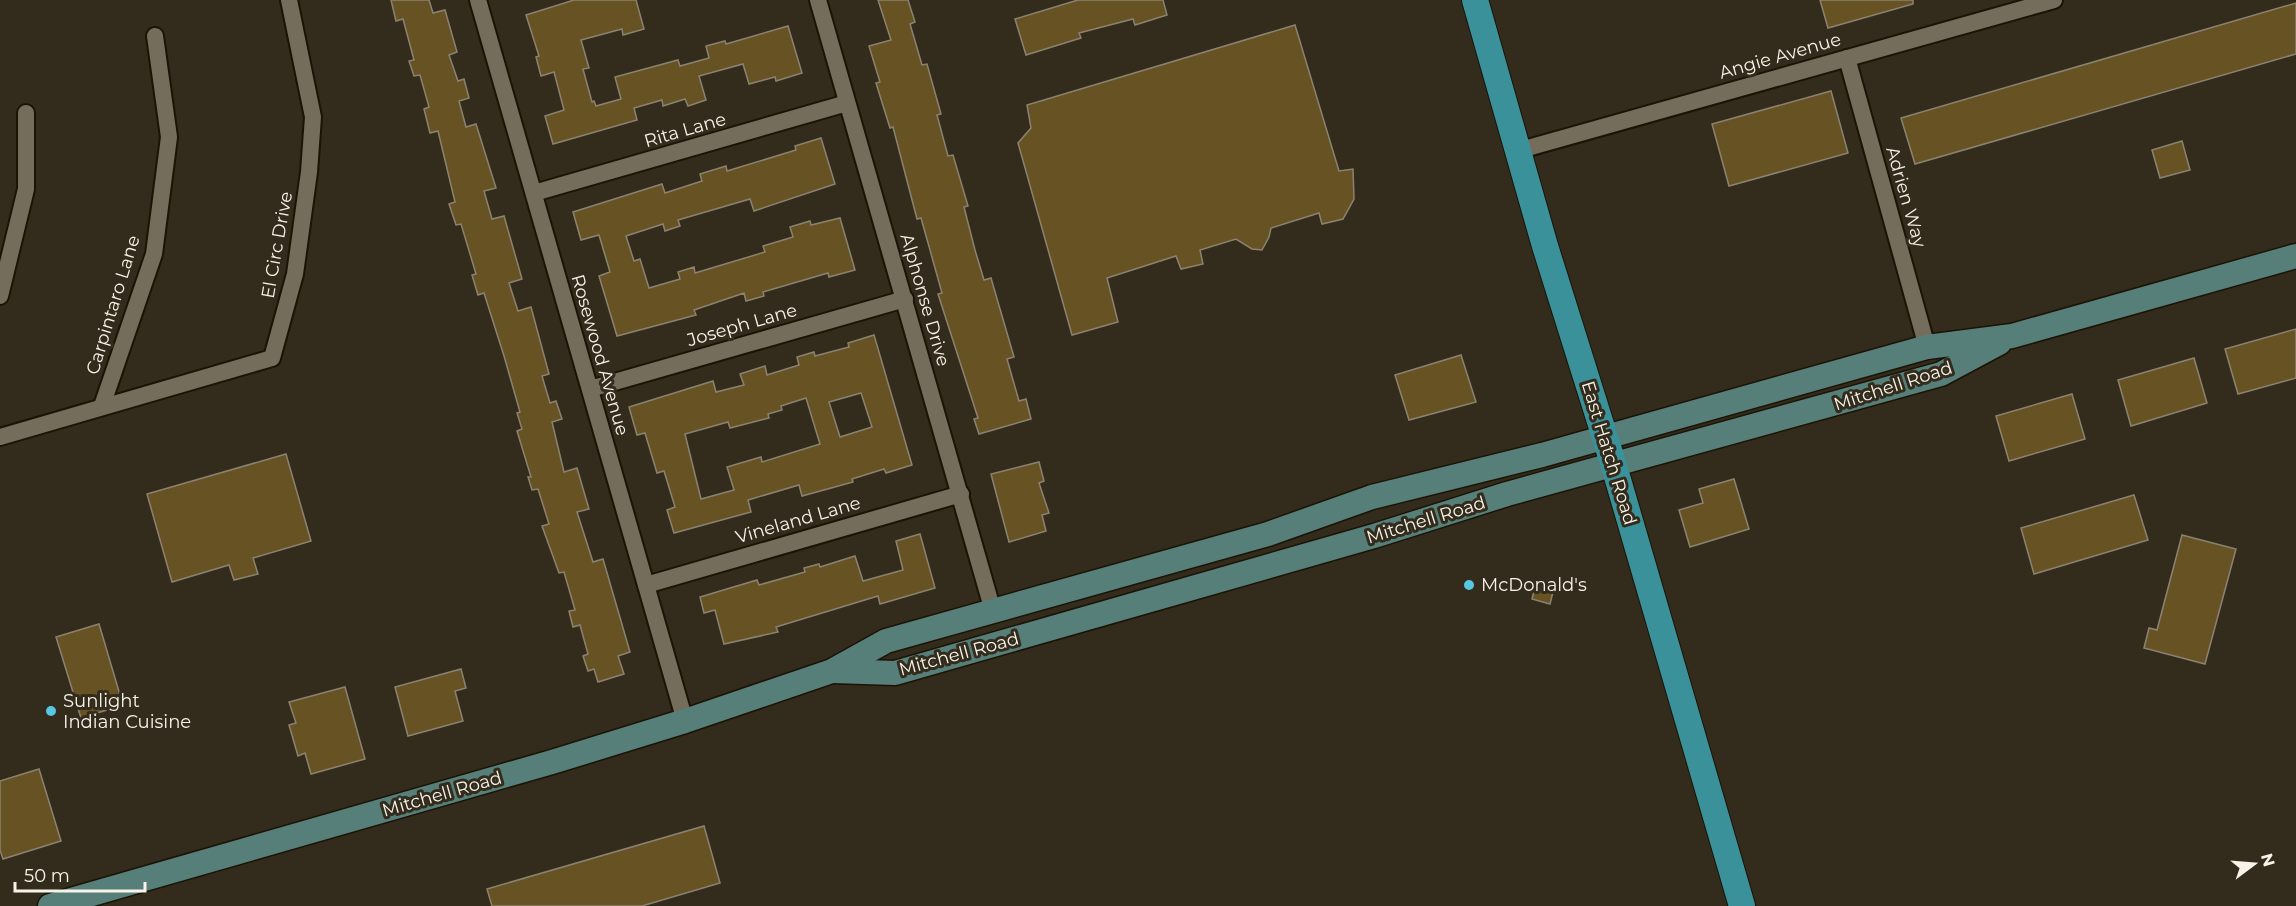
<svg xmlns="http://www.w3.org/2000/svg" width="2296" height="906" font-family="Montserrat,sans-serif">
	<rect width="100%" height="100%" fill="#332c1d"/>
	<g fill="#675223" stroke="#8b8371" stroke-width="1.5" fill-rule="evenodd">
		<polygon points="391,0 429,0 433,13 445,10 457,52 449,55 458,81 464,79 469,98 459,101 466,127 476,124 496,188 484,191 492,219 504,216 522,279 509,283 518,311 531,307 549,374 542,376 550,403 556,401 562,419 552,422 564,472 577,468 589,509 577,512 593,562 603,559 630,652 618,656 624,674 598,682 594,669 588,671 583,656 588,654 580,625 573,627 569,611 575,610 564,572 559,573 542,526 549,524 538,489 532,490 528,477 531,477 517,431 522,429 517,413 520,412 504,356 484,293 478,295 472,275 476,274 461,224 456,225 449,204 455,202 438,131 430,133 424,109 429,107 420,75 414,76 409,61 414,60 403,19 396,21"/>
		<polygon points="574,0 636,0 644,29 623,35 622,29 581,40 589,68 583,69 592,102 594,101 596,106 621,99 615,77 678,60 680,66 709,58 706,46 725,41 726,44 788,26 802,73 776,81 775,77 749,84 743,64 699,76 706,100 688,106 685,99 663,106 662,100 634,108 637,120 553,144 545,116 564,110 554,72 541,76 536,57 539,56 526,15"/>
		<polygon points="878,0 908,0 915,22 910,24 922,65 927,64 941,114 937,115 948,156 953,155 968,206 964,207 975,250 984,280 991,278 1014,357 1007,359 1019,401 1026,399 1031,419 979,434 974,419 978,418 938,294 942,293 921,218 917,219 893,127 890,128 876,83 880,82 869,46 891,40"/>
		<polygon points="1078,0 1163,0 1167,15 1135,25 1133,19 1079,33 1081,38 1026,55 1015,19"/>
		<polygon points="1820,0 1913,0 1913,4 1828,28"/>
		<polygon points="2296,3 2296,54 1915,164 1901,118"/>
		<polygon points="1295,25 1339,171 1353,169 1354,199 1343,219 1322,224 1319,213 1271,228 1269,237 1262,250 1252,249 1236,239 1200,250 1203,264 1181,269 1176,256 1107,278 1118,322 1072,335 1018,143 1031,128 1027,105"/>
		<polygon points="1831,91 1848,153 1729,186 1712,124"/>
		<polygon points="821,138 835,184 754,211 750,199 678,220 680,226 665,231 663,224 626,236 634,261 640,259 649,288 680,279 678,272 694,267 695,273 765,252 763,246 793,237 790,227 810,221 811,225 840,218 855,270 829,277 828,273 763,292 764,296 746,301 744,293 694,310 696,315 617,336 599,276 610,272 599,235 581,240 573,212 662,184 665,193 702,181 700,174 726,166 727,171 796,150 795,146"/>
		<polygon points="2182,141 2190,170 2160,178 2152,150"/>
		<polygon points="2296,329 2296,378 2238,394 2225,349"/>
		<path d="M 874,335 L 912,465 L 886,473 L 884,469 L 852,479 L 853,482 L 802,496 L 799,485 L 748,500 L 751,512 L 674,533 L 667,510 L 675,507 L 664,471 L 657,473 L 645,433 L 637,435 L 629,407 L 713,381 L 716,392 L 744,385 L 740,374 L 765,366 L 767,375 L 799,365 L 797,357 L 814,352 L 815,356 L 849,347 L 848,343 ZM 861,393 L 872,427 L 840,437 L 829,402 ZM 806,398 L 820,444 L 762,462 L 761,457 L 727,467 L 734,490 L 701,499 L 685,434 L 728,422 L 730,428 L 769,418 L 768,414 L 782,410 L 781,406 Z"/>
		<polygon points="1461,355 1476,402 1409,420 1395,375"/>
		<polygon points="2194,358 2207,403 2131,426 2118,380"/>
		<polygon points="2072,394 2085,439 2009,461 1996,416"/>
		<polygon points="286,454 311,541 253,558 258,574 234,580 229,565 172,582 147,494"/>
		<polygon points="1039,462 1044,481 1039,483 1049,513 1042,515 1046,531 1009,542 991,474"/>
		<polygon points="1734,479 1749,529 1690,547 1679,510 1703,503 1699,489"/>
		<polygon points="2134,495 2148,540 2034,574 2021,528"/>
		<polygon points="920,534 935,588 880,604 878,596 776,627 778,632 724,644 715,610 704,613 700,597 757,580 759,585 805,572 804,568 819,564 820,567 855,556 863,581 903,570 896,541"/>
		<polygon points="2182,535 2236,549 2205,664 2144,648 2149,628 2157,630"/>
		<polygon points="1531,581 1554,588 1550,604 1532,599 1534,591"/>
		<polygon points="99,624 123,705 81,718 56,637"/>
		<polygon points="461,669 466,688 455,691 463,721 408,736 395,687"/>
		<polygon points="345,687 365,759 311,774 305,753 298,756 289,725 296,723 289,702"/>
		<polygon points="39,769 61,841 3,859 0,850 0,781"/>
		<polygon points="704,826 720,883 642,906 492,906 487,889"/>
	</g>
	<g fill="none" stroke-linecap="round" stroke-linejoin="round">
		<g stroke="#1b1406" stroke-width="20">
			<g id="minor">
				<polyline points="478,0 685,721"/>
				<polyline points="818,0 993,611"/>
				<polyline points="1847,58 1927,347"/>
				<polyline points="1517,151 2054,0"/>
				<polyline points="534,193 847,103"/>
				<polyline points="0,296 26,189 26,113"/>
				<polyline points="590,389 905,299"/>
				<polyline points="102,406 154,254 169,137 155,36"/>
				<polyline points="0,437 272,358 295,274 309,172 313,117 289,0"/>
				<polyline points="646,585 961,494"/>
			</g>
		</g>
		<g stroke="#1b1406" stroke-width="27">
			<g id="secondary">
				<polyline points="833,671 895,673 1374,536 1507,494 1941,374 1999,343"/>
				<polyline points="50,906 552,762 685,721 832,671 886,641 1268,534 1372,497 1542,455 1927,347 2012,336 2296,256"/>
			</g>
		</g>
		<g stroke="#1b1406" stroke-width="28">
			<polyline id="primary" points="1475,0 1545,246 1614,466 1742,906"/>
		</g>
		<use href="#minor" stroke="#756d5c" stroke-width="16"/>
		<use href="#secondary" stroke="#577f7a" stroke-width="24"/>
		<use href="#primary" stroke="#3a9199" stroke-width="26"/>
	</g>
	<g fill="#56c9e0" stroke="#332c1d" stroke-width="2">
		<circle cx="1469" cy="585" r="6"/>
		<circle cx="51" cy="711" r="6"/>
	</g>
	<g text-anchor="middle" stroke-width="6" stroke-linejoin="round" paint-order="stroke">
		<g font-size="18" fill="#f7f3e9" stroke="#332c1d">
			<text transform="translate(1780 56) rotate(-16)" y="6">Angie Avenue</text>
			<text transform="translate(685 130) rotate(-16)" y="6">Rita Lane</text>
			<text transform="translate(1906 197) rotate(74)" y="6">Adrien Way</text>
			<text transform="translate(277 245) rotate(-80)" y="6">El Circ Drive</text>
			<text transform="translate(925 300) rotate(74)" y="6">Alphonse Drive</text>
			<text transform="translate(113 305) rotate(-73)" y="6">Carpintaro Lane</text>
			<text transform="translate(742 325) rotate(-16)" y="6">Joseph Lane</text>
			<text transform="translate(600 355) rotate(74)" y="6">Rosewood Avenue</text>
			<text transform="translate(1893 386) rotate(-18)" y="6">Mitchell Road</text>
			<text transform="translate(1609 453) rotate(73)" y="6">East Hatch Road</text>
			<text transform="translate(798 520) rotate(-16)" y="6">Vineland Lane</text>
			<text transform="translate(1426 520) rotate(-17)" y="6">Mitchell Road</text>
			<text transform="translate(959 654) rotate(-15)" y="6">Mitchell Road</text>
			<text transform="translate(442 794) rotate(-16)" y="6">Mitchell Road</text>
		</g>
		<g font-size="18" fill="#f7f3e9" stroke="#332c1d" text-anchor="start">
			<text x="1481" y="591">McDonald's</text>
			<text x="63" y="707">Sunlight<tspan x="63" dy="21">Indian Cuisine</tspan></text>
		</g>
	</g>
	<g transform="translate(2254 864) rotate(74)" stroke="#332c1d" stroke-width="4.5" paint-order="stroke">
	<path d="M0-4.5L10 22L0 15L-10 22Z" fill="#f7f3e9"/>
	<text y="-9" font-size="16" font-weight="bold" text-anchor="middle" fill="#f7f3e9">N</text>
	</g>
	<path d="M15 882v9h130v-9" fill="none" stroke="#f7f3e9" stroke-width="3"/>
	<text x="24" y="882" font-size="18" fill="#f7f3e9" stroke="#332c1d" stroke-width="4.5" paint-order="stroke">50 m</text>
</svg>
